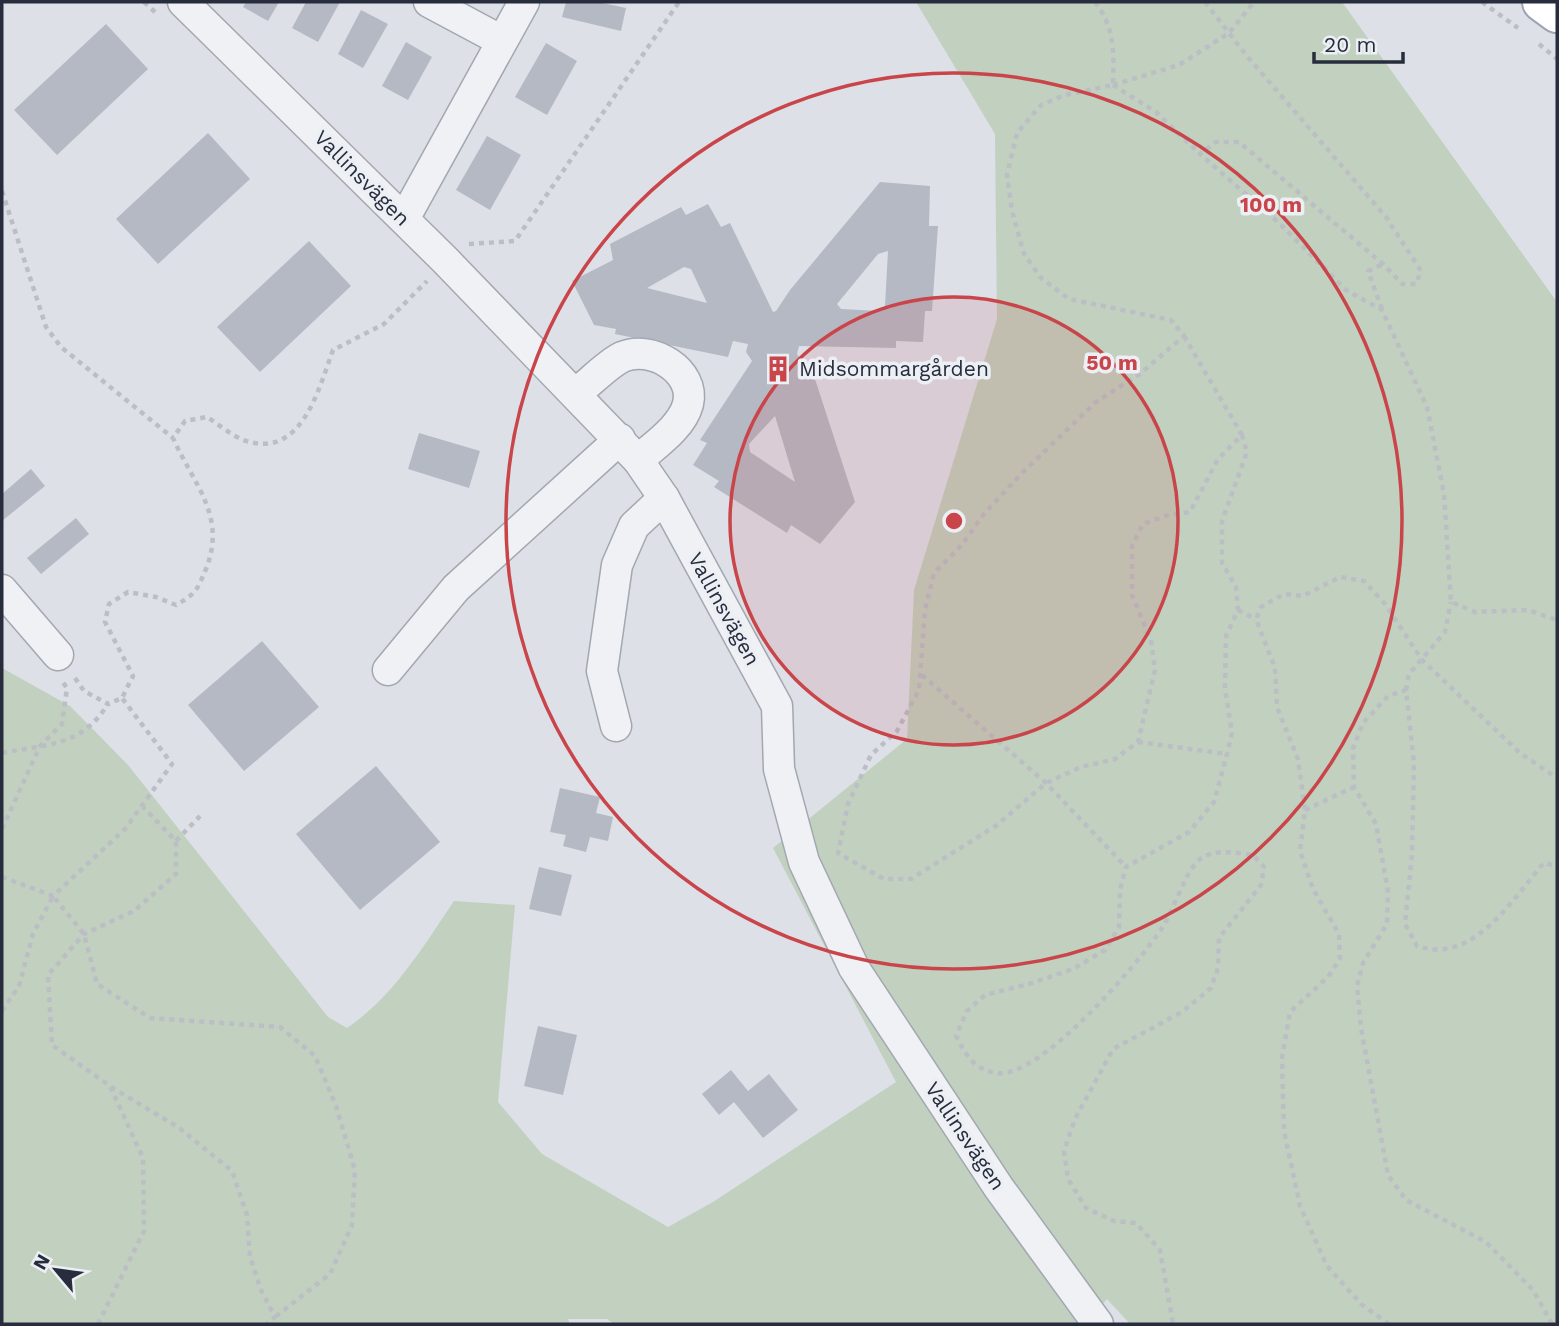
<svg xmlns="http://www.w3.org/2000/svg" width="1559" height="1326" font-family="'Work Sans',sans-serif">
	<rect width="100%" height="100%" fill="#dde0e7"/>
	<path fill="#c1d0bf" d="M 916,2 L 1342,2 L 1557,302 L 1557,1324 L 1130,1324 L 1107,1299 L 1084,1324 L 614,1324 L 607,1319 L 568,1319 L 570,1324 L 2,1324 L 2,668 L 70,706 L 128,765 L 328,1017 L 347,1028 C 393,997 423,947 454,901 L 515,905 L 498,1102 L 542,1154 L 668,1227 L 713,1202 L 896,1082 L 773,848 L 907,739 L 914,590 L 997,319 L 995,134 Z"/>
	<g fill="#b5b9c3" fill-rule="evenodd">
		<polygon points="246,2 279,2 268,21 243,7"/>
		<polygon points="306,2 340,2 318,42 292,28"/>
		<polygon points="566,2 598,2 626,8 621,31 562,17"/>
		<polygon points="361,10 388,24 363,68 338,54"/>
		<polygon points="106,24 148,69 57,155 14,110"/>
		<polygon points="406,42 432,57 408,100 382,86"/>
		<polygon points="546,43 577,61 547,115 515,97"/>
		<polygon points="208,133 250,179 158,264 116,219"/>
		<polygon points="487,136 521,155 490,210 456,190"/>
		<path d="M 880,182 L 930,186 L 929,226 L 938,226 L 932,311 L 925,311 L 923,342 L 896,341 L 896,348 L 799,346 L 797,354 L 814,376 L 855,502 L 820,544 L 791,525 L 787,533 L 714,487 L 719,481 L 693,465 L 707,443 L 700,440 L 752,361 L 746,352 L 748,344 L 733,341 L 728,357 L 615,334 L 616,329 L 594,325 L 572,281 L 613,260 L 610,244 L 681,207 L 686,215 L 708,204 L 721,227 L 730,223 L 773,312 L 776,311 L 790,290 ZM 888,251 L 885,306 L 879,311 L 841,309 L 837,304 L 878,254 ZM 684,267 L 691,269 L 707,303 L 647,288 ZM 775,416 L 795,482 L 750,452 L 749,444 Z"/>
		<polygon points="309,241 351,286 260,372 217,327"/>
		<polygon points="419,433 480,451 469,488 408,469"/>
		<polygon points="31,469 45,486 2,521 2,494"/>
		<polygon points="76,518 89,534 41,574 27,558"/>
		<polygon points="262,641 319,707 244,771 188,705"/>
		<polygon points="376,766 440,842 360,910 296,834"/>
		<polygon points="560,788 600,797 596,813 613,817 608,841 590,837 586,852 563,846 566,835 550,832"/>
		<polygon points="539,867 572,875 561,916 529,909"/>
		<polygon points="538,1026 577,1035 563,1095 524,1086"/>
		<polygon points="731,1070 748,1091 769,1074 798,1110 763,1138 734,1102 719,1115 702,1094"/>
	</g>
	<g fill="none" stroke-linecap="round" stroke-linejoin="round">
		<g stroke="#a3a7b1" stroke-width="33">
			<g id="minor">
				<polyline points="183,2 445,260 638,460 664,498 777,706 779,769 804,862 854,968 999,1188 1098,1324"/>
				<polyline points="429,2 502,41"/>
				<polyline points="404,219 524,2"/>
				<path d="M 575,394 C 590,383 606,365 622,357 C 651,344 696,371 688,404 C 682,427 655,445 638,460"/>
				<polyline points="2,590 58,655"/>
				<polyline points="388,670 456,588 620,439"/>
				<polyline points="616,726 602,671 617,565 634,526 664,498"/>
			</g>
		</g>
		<g stroke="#9da3b2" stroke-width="42">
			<polyline id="major" points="1542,2 1557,13"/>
		</g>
		<g stroke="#bcbec5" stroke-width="4.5" stroke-dasharray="5 5" stroke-linecap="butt">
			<polyline points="144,2 155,12"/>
			<path d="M 1095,2 C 1115,27 1114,54 1113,85 L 1065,95 L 1041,105 L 1017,133 L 1007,175 L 1012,211 L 1024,254 L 1041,278 L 1069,299 L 1171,320 L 1184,336 L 1141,373 L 1096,402 L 1022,473 L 983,515 L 962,545 L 934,573 L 925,610 L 919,690 L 897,731 L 871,755 L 848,804 L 838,853 L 884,879 L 911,879 L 997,825 L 1046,783 L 1081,767 L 1115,759 L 1138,742 L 1155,670 L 1151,641 L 1132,595 L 1132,545 L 1143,524 L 1168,515 L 1190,512 L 1218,459 L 1242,435 L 1247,452 L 1222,521 L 1222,563 L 1236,587 L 1238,610 L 1226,636 L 1225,689 L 1232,733 L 1227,754 L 1214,802 L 1189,832 L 1126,867 L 1120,890 L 1119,927 L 1105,950 L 1073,969 L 1029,984 L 985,995 L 967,1011 L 956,1036 C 966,1055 974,1070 997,1073 C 1040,1079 1139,963 1162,928 C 1174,910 1183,877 1197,862 C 1211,847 1236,853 1253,855 L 1264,867 L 1261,885 L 1219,938 L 1218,968 L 1211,988 L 1182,1012 L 1113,1049 L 1075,1119 L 1064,1151 L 1068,1179 L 1086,1208 L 1114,1221 L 1136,1223 L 1160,1250 L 1173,1324"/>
			<polyline points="1205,2 1246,55 1386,217 1421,271 1416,284 1402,284 1383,264 1239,142 1216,142 1200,154 1280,224 1346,290 1382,310 1427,407 1444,494 1451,602 1475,612 1528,610 1557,620"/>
			<polyline points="1482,2 1518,28"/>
			<polyline points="1539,44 1557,59"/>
			<polyline points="1113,85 1179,65 1229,33 1254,2"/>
			<polyline points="1113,85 1156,112 1200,154"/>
			<polyline points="2,191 46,327 61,347 173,438"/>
			<polyline points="469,244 515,241 679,2"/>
			<polyline points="1382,309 1368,271 1383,264"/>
			<polyline points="1184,336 1242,435"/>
			<polyline points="1238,610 1256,619"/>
			<polyline points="922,675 1046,783 1126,867"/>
			<path d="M 75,678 L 84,691 L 108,704 L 122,698 L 133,676 L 105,622 L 109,604 L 128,592 L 156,597 L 176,605 C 197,593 197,590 206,569 C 227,516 194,485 173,438 L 185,421 L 207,417 C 218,424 231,435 243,440 C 301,461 318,391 333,350 L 384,324 L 427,281"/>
			<polyline points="1406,690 1409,674 1445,632 1451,602"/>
			<polyline points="1138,742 1227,754"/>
			<path d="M 2,753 C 47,744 81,747 108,704"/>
			<polyline points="1305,810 1354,787"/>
			<polyline points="2,829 40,746 62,724 67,688 62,681"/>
			<polyline points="176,841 200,816"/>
			<polyline points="2,877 53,896 125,829 172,764 122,698"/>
			<polyline points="2,1011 19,986 33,934 53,896 84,934 97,984 150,1018 280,1027 315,1056 336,1106 355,1170 352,1225 330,1274 275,1317"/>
			<polyline points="111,1087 178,1127 232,1171 247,1215 250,1257 261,1290 275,1317 266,1324"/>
			<polyline points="98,1324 144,1231 143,1158 110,1086 52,1045 48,975 84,934 134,911 176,874 176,841 143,807"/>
			<polyline points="1389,1324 1361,1304 1327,1266 1300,1206 1284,1131 1282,1058 1290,1012 1328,977 1340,959 1339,934 1313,889 1300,851 1305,810 1298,759 1277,707 1275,668 1256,619 1261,607 1284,594 1303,596 1340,577 1364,581 1385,604 1422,660 1520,753 1557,778"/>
			<path d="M 1552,1324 L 1533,1290 L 1486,1242 L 1406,1200 L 1388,1175 L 1361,1028 L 1357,986 L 1363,963 L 1387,924 L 1388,892 L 1376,824 L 1354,787 L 1353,748 L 1363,723 L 1388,696 L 1406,690 L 1414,763 L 1412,854 L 1405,924 L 1417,946 C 1474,965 1511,900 1544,863 L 1557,866"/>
		</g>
		<use href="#minor" stroke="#f0f1f5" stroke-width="30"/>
		<use href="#major" stroke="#fff" stroke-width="38"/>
	</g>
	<circle cx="954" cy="521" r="224" fill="#c9454a" fill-opacity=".12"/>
	<g fill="none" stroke="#c9454a" stroke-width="3.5">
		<circle cx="954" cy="521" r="224"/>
		<circle cx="954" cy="521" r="448"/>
	</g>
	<defs>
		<g id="building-bare" transform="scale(2.1)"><path d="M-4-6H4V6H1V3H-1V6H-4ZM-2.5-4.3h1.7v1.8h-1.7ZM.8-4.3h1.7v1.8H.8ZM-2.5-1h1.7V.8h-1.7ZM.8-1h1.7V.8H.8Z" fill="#c9454a" stroke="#eceff4" stroke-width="2.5" paint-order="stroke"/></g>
	</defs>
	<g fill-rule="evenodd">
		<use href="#building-bare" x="778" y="369"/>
	</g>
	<g text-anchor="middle" stroke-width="7" stroke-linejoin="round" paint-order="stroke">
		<g font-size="21" fill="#272d3d" stroke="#eceff4">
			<text transform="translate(362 178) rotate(45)" y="7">Vallinsvägen</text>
			<text transform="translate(724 609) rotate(61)" y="7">Vallinsvägen</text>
			<text transform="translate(965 1136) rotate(56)" y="7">Vallinsvägen</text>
		</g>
		<g font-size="21" fill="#272d3d" stroke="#eceff4" text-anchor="start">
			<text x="799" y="376">Midsommargården</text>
		</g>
	</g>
	<circle cx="954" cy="521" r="10" fill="#c9454a" stroke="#eceff4" stroke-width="3.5"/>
	<g font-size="21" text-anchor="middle" font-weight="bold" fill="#c9454a" stroke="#eceff4" stroke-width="7" stroke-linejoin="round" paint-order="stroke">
		<text x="1271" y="212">100 m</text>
		<text x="1112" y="370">50 m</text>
	</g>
	<rect width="1559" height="1326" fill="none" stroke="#272d3d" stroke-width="7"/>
	<g transform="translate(56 1270) rotate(299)" stroke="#eceff4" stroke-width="5" paint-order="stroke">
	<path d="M0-5L12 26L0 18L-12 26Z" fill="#272d3d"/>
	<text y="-10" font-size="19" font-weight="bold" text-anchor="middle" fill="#272d3d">N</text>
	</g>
	<path d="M1314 52v10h89v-10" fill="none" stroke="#272d3d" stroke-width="3.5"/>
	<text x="1324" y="52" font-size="21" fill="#272d3d" stroke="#eceff4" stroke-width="5" paint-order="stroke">20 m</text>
</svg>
